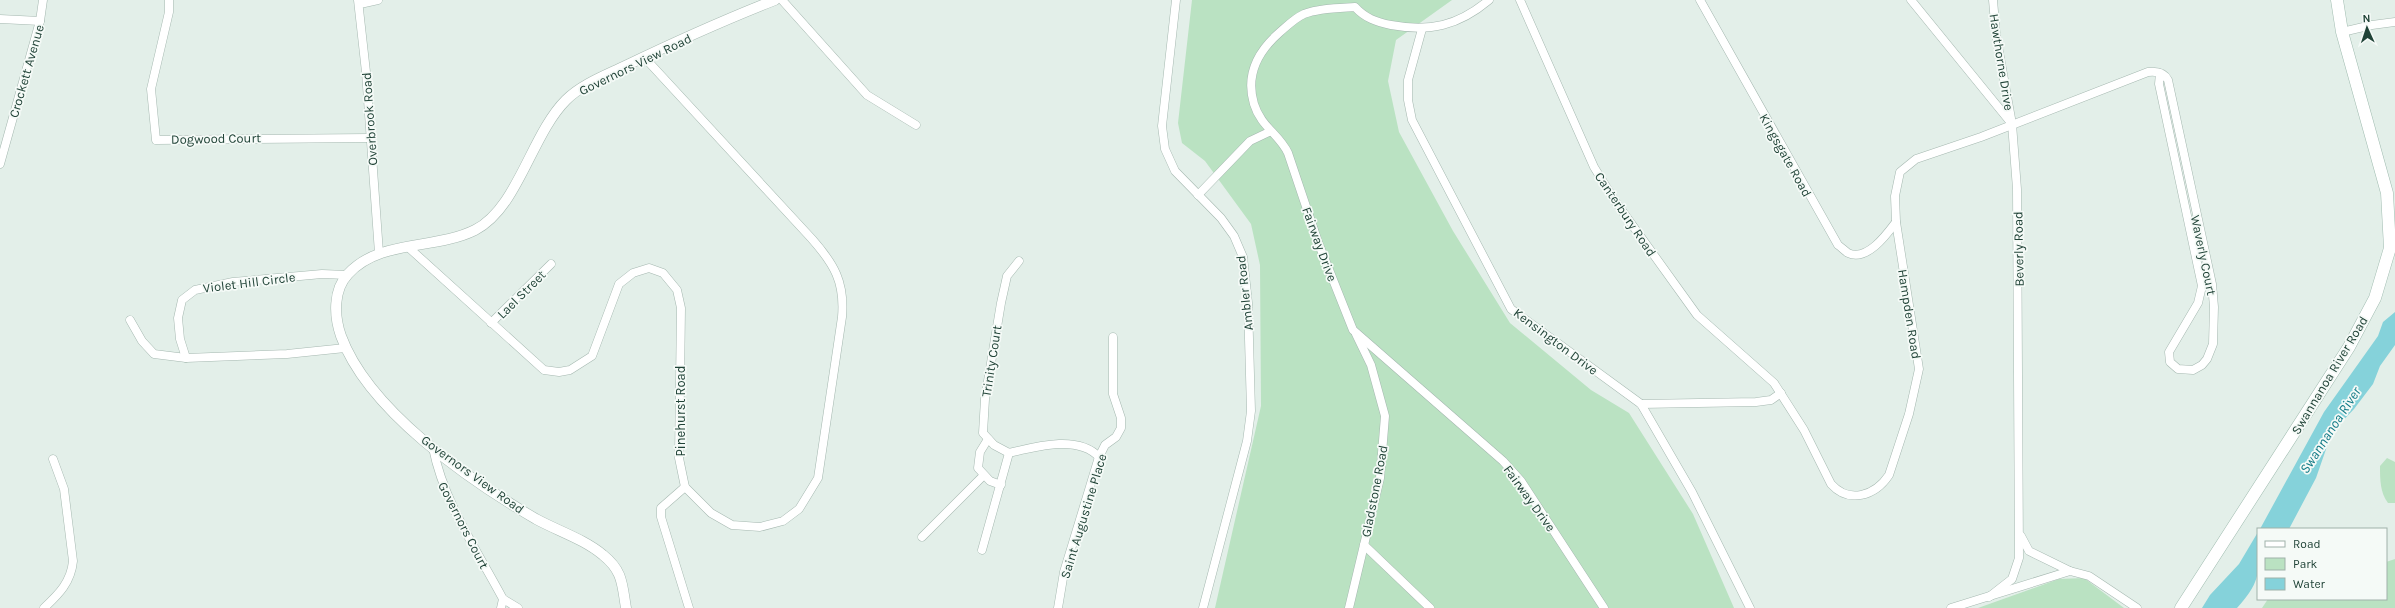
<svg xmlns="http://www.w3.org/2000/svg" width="2395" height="608" font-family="Karla,sans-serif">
	<rect width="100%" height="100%" fill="#e3efe9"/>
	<g fill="#bae2c2">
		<polygon points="1192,0 1452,0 1396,40 1388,81 1399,132 1453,231 1510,323 1591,390 1629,413 1693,514 1734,608 1215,608 1261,406 1260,265 1251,224 1205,161 1182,143 1178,123"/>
		<path d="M 2387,458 L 2395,462 L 2395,503 L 2388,503 C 2380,493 2380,479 2380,466 Z"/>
		<polygon points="2395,559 2395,608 2262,608 2268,599 2386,599 2386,562"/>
		<polygon points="2084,578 2124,608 1978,608 2059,579"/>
	</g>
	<g fill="#85d2da">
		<polygon points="2395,312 2395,345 2380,366 2373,384 2354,409 2332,432 2316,478 2289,529 2260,529 2324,412 2378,336 2383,322"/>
		<path d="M 2258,532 C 2258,571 2264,578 2237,608 L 2202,608 L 2210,595 L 2239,564 Z"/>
	</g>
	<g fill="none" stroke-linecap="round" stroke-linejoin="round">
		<g stroke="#a5b8b0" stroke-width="9">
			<g id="minor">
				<polyline points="169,0 169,12 151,89 156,140 369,138"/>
				<polyline points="358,0 366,72 379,253"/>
				<polyline points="782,0 867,95 916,125"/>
				<polyline points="1176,0 1162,126 1165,149 1175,171 1221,218 1234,236 1243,257 1248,303 1251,411 1247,441 1203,608"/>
				<path d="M 1489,0 C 1458,26 1430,32 1391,25 C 1376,22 1365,18 1355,7 C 1339,8 1319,8 1304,14 C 1295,18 1287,26 1280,32 C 1258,51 1245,74 1254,104 C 1261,127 1279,134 1288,153 L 1318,242 L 1353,330 L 1503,461 L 1521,481 L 1604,608"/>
				<path d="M 1520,0 L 1594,167 L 1615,201 L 1697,315 L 1774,383 L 1804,430 L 1831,484 C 1849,504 1875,496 1889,475 L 1909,414 L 1919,369 L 1896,222 L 1895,196 L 1900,172 L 1916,159 L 1981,137 L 2148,72 C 2156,71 2164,72 2168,80 L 2212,284 L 2214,307 L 2213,344 L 2207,359 L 2202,365 L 2193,370 L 2178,369 L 2170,362 L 2169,352 L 2198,303 L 2202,286 L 2159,84 L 2160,73"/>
				<path d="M 1700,0 L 1838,245 C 1841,247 1845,251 1848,253 C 1867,262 1887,234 1896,222"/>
				<polyline points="1911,0 2012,124 2017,189 2019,558 2012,579 1989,597"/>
				<polyline points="1993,0 1996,35 2012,124"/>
				<polyline points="360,4 378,0"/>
				<polyline points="0,19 40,21"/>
				<polyline points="1422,29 1408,80 1408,100 1412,120 1511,309 1641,404 1692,492 1750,608"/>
				<polyline points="2342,32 2372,25 2395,22"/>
				<polyline points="0,164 40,21 43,0"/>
				<polyline points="1198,195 1250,141 1269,132"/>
				<path d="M 408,247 L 544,370 L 559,372 L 570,370 L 592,356 L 619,284 L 633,273 L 649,268 L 663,273 L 677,290 L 681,308 L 679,458 L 685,487 L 711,513 L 732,525 L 760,527 L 783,521 L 799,509 L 818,478 L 842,317 C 845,282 834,264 812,239 L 644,57"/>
				<polyline points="130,320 142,341 154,354 186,358 287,354 345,348"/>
				<polyline points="491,323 551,264"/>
				<polyline points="186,358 180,339 178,318 182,300 195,290 233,282 322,274 347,275"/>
				<polyline points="1641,404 1756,402 1771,400 1781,393"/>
				<polyline points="988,439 980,452 978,468 990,481 1001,485"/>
				<path d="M 433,448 C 444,503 477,550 503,599 L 518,608"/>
				<polyline points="1009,453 994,445 983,433 985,399 1001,303 1007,276 1019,261"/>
				<polyline points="685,487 661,508 661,517 689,608"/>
				<polyline points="2021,536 2029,551 2070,571"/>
				<polyline points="922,537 983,476"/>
				<polyline points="1364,545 1430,608"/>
				<path d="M 982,550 L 1009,453 C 1034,447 1078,434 1099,457"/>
				<path d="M 44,608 C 59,594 71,582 73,561 L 64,489 L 53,459"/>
				<polyline points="501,608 503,599"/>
				<polyline points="1058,608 1064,572 1099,457 1105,445 1116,437 1121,428 1121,418 1113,394 1113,337"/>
				<polyline points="1349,608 1380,478 1385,416 1371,365 1356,334"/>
				<polyline points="1951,608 2070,571 2089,576 2137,608"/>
			</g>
		</g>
		<g stroke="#a5b8b0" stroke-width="11">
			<path id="tertiary" d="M 626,608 C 622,584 623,571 603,555 C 584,539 558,531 536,519 C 469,480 368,410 341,336 C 334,316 333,290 348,274 C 380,239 435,250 475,230 C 518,208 531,135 566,100 C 581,85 604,76 623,67 C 673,43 724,20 775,0"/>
		</g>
		<g stroke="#a0bcb0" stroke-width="13">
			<polyline id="secondary" points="2181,608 2349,347 2375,298 2390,248 2387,193 2342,32 2337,0"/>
		</g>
		<use href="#minor" stroke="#fff" stroke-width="8"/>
		<use href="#tertiary" stroke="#fff" stroke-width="10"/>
		<use href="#secondary" stroke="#fff" stroke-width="12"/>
	</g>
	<g text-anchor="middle" stroke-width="3.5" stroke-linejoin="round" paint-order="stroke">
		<g font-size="13" fill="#204337" stroke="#f5faf7">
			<text transform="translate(2002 62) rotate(81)" y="5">Hawthorne Drive</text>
			<text transform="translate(635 64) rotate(-26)" y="5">Governors View Road</text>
			<text transform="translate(26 71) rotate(-74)" y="5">Crockett Avenue</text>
			<text transform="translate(369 119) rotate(-94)" y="5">Overbrook Road</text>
			<text transform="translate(216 138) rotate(-1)" y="5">Dogwood Court</text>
			<text transform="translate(1786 155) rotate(61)" y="5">Kingsgate Road</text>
			<text transform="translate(1626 214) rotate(56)" y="5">Canterbury Road</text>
			<text transform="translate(1320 244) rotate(70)" y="5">Fairway Drive</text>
			<text transform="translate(2018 249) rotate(-91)" y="5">Beverly Road</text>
			<text transform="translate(2204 255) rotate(78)" y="5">Waverly Court</text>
			<text transform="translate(249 282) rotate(-7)" y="5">Violet Hill Circle</text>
			<text transform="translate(1244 293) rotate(-96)" y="5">Ambler Road</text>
			<text transform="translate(521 294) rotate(-45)" y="5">Lael Street</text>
			<text transform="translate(1910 314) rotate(81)" y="5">Hampden Road</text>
			<text transform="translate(1556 341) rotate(37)" y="5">Kensington Drive</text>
			<text transform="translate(991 361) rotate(-81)" y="5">Trinity Court</text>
			<text transform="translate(2329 375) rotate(-59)" y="5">Swannanoa River Road</text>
			<text transform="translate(680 411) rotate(-90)" y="5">Pinehurst Road</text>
			<text transform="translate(473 474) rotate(36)" y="5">Governors View Road</text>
			<text transform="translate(1374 491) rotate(-79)" y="5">Gladstone Road</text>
			<text transform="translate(1530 498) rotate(54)" y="5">Fairway Drive</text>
			<text transform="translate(1083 516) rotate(-73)" y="5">Saint Augustine Place</text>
			<text transform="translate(464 525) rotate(63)" y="5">Governors Court</text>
		</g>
		<g font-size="14" font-style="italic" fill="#127b87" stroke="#f5faf7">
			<text transform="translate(2330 430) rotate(-57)" y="5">Swannanoa River</text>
		</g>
	</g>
	<rect x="2257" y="528" width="130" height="72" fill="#f5faf7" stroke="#a0b1aa"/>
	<rect x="2265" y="541" width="20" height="6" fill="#ffffff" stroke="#a0b1aa"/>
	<text x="2293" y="548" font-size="12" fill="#204337">Road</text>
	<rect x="2265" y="558" width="20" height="12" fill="#bae2c2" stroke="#a0b1aa"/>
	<text x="2293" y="568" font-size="12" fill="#204337">Park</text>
	<rect x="2265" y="578" width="20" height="12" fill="#85d2da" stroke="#a0b1aa"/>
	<text x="2293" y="588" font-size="12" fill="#204337">Water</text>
	<g transform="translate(2367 28) rotate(357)" stroke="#f5faf7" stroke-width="3" paint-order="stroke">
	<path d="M0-3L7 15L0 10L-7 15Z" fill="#204337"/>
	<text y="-6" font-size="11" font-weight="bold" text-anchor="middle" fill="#204337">N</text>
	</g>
</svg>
